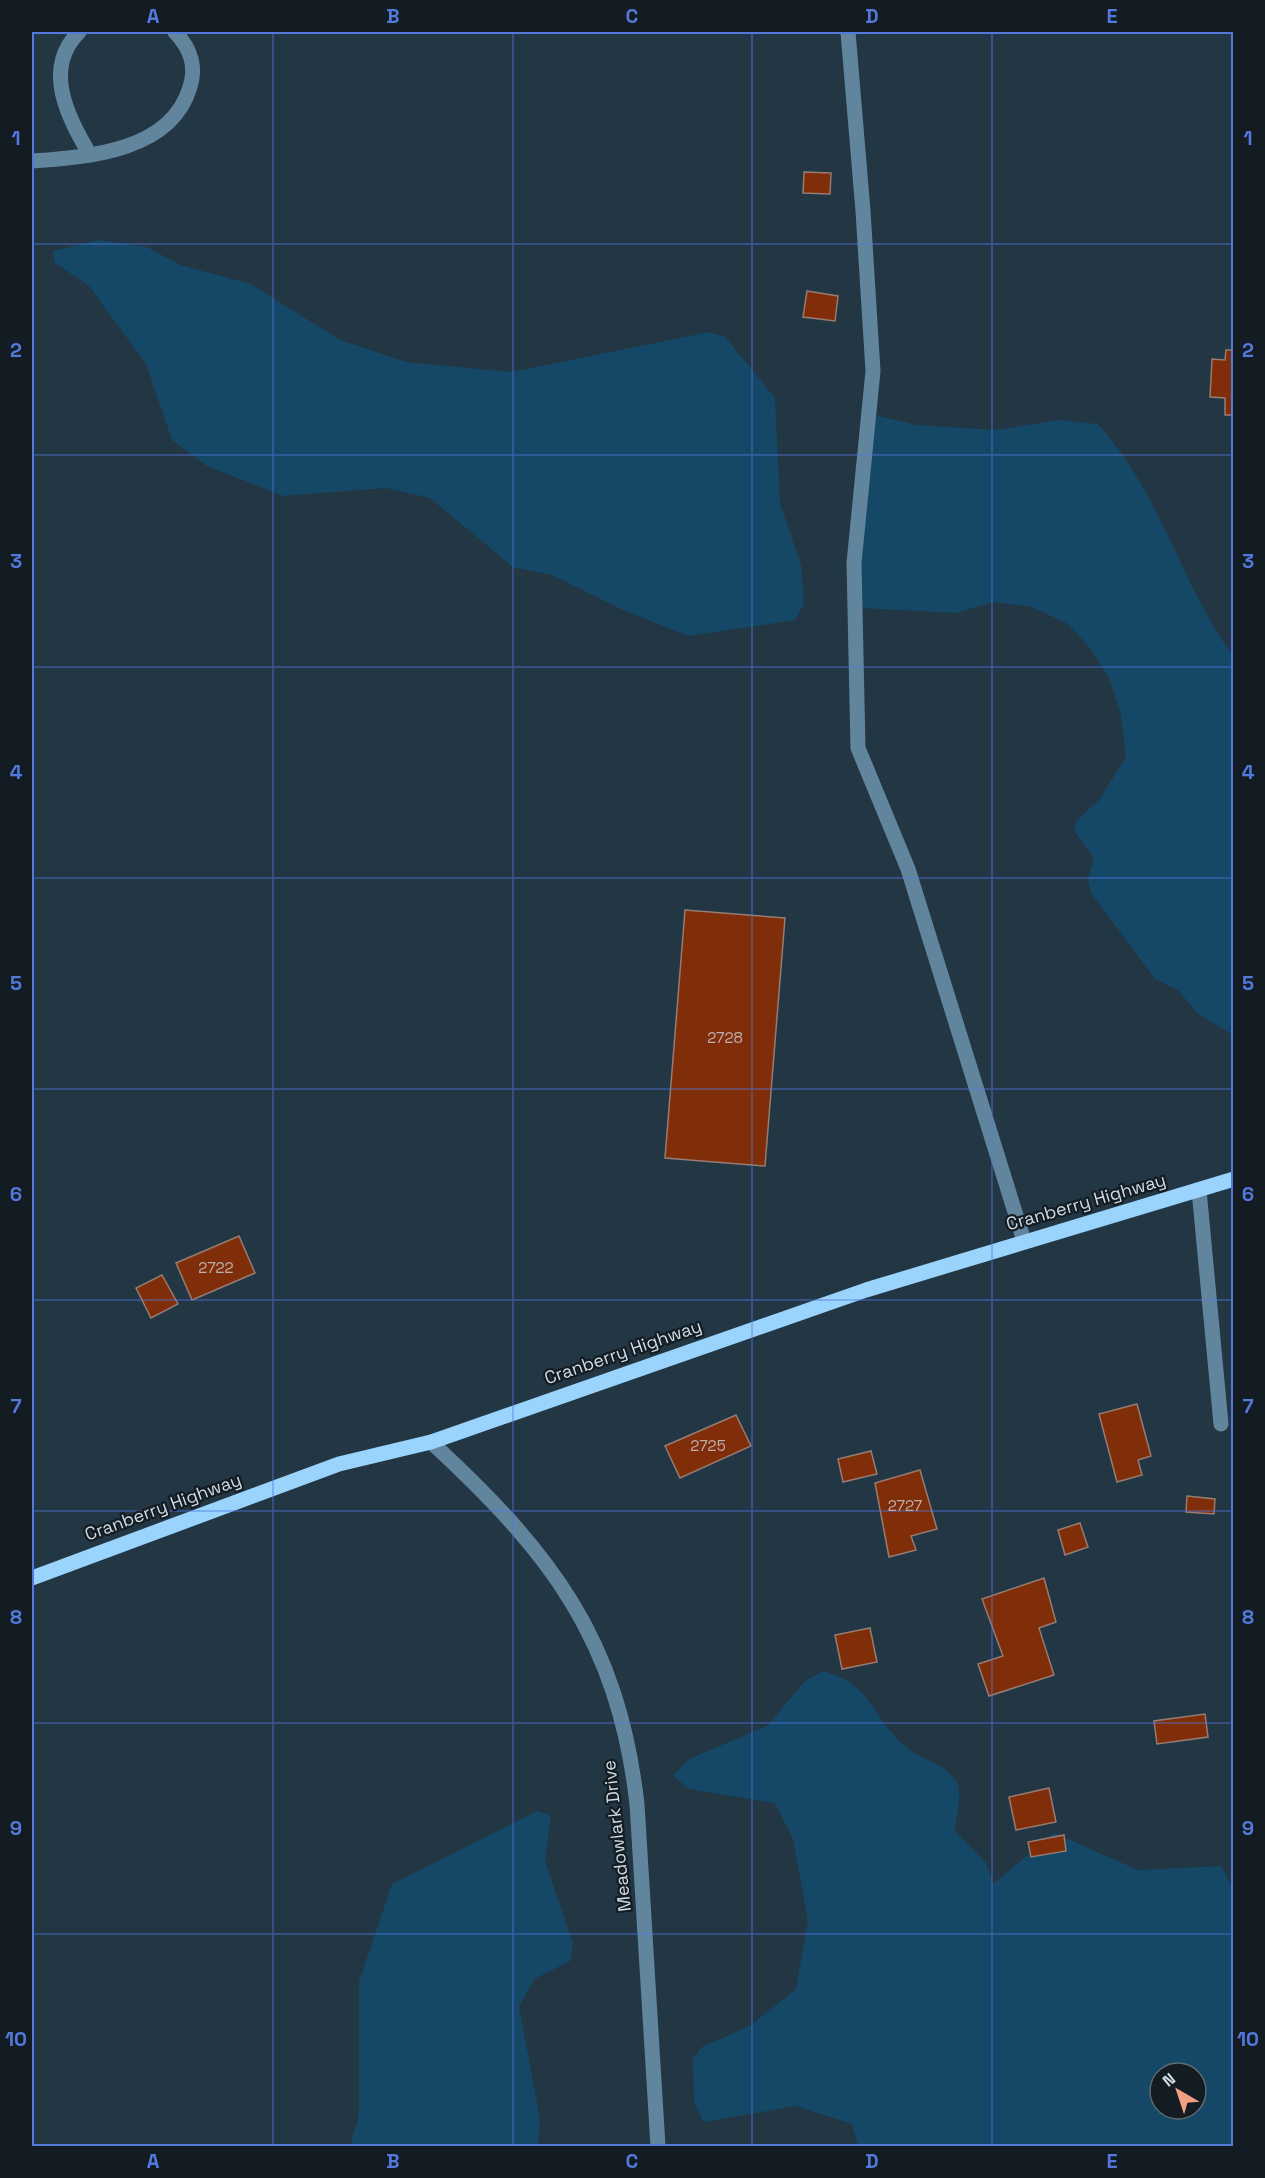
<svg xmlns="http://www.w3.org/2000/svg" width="1265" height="2178" font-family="'Space Grotesk',sans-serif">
	<rect width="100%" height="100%" fill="#223644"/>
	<g fill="#154866" fill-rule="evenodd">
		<polygon points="99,240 147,247 180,265 251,284 340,340 406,362 511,372 709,332 725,337 775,398 780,503 801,565 804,604 795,620 688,636 621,609 552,575 513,567 430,498 386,488 283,496 207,466 172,440 146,364 89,286 55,263 53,251"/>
		<path d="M 874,415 L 916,425 L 995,430 L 1059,420 L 1098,424 C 1161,494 1180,582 1233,656 L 1233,1035 L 1197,1013 L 1178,990 L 1155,979 L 1091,893 L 1088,880 L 1094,858 L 1074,831 L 1076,821 L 1099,800 L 1126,757 L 1121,715 L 1109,678 L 1090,648 L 1068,624 L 1032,607 L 993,602 L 956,613 L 863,608 L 856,603 Z"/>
		<path d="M 823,1671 C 873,1684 871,1717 906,1747 C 922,1761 948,1763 958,1785 C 962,1796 956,1819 955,1831 L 986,1863 L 993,1884 L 1054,1833 L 1138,1870 L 1222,1866 L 1234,1893 L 1231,2146 L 858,2146 L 852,2124 L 796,2106 L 703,2122 L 694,2101 L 693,2059 L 702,2047 L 750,2026 L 796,1989 L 808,1921 L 793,1839 L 775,1803 L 689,1789 L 673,1776 L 689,1759 L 767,1726 L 805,1681 ZM 1160,2073 L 1196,2073 L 1196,2109 L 1160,2109 Z"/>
		<polygon points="537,1811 551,1816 545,1861 573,1943 570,1961 534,1979 519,2007 540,2119 538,2146 350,2146 359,2115 359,1982 392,1884"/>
	</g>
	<g fill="#802e09" stroke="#967c72" stroke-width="1.5">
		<polygon points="804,172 831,173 830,194 803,193"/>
		<polygon points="807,291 838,296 835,321 803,317"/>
		<polygon points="1226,350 1234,350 1234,415 1225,415 1225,398 1210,397 1212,359 1225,360"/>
		<polygon points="685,910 785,918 765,1166 665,1158"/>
		<polygon points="239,1236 255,1273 192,1300 176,1263"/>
		<polygon points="162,1275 178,1304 151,1318 136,1288"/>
		<polygon points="1137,1404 1151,1456 1138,1460 1142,1475 1117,1482 1099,1414"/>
		<polygon points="736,1415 751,1446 680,1478 665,1446"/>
		<polygon points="871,1451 877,1474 843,1482 838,1459"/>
		<polygon points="920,1470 937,1529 911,1536 916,1550 889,1557 875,1483"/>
		<polygon points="1187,1496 1215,1499 1214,1514 1186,1512"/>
		<polygon points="1080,1523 1088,1547 1065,1555 1058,1530"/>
		<polygon points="1044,1578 1056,1622 1039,1628 1054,1675 989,1696 978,1664 1003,1656 982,1599"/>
		<polygon points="870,1628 877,1662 842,1669 835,1635"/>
		<polygon points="1205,1714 1208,1737 1157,1744 1154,1721"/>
		<polygon points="1049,1788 1056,1822 1016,1830 1009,1797"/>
		<polygon points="1064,1835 1066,1851 1031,1857 1028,1842"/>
	</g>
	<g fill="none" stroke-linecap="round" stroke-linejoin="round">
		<g stroke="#62859e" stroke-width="15">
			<path d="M 79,32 C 42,69 68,117 90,155"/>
			<polyline points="848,32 863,211 873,371 854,563 858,748 908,869 1024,1241"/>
			<path d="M 32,161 C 87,157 171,152 190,87 C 197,65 190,48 175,32"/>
			<polyline points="1199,1190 1221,1424"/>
			<path d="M 431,1442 C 550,1552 618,1638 637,1804 L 658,2146"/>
		</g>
		<polyline stroke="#9ad4fd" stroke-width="15" points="32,1578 339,1464 431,1442 866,1290 1234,1179"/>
	</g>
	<path fill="none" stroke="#5379dc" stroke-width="1.5" stroke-opacity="0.55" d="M 273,32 L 273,2146M 513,32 L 513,2146M 752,32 L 752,2146M 992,32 L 992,2146M 32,244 L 1234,244M 32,455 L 1234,455M 32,667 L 1234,667M 32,878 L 1234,878M 32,1089 L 1234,1089M 32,1300 L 1234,1300M 32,1511 L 1234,1511M 32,1723 L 1234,1723M 32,1934 L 1234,1934"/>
	<g text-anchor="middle" stroke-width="4.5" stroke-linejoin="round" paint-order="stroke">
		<g font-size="15" fill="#bcb0ae">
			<text x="725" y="1043">2728</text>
			<text x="216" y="1273">2722</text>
			<text x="708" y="1451">2725</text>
			<text x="905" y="1511">2727</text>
		</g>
		<g font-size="18" fill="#d0dce5" stroke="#141c23">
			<text transform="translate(1086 1202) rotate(-16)" y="6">Cranberry Highway</text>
			<text transform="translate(623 1352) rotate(-19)" y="6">Cranberry Highway</text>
			<text transform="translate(163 1507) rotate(-20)" y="6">Cranberry Highway</text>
			<text transform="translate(617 1836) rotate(-96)" y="6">Meadowlark Drive</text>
		</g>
	</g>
	<rect width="1265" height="2178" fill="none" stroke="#141c23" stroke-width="66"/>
	<g transform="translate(1178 2091) rotate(321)"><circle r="28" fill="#141c23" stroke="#5f6971" stroke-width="1.5"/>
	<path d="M0-4.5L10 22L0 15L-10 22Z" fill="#f3a082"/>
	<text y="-9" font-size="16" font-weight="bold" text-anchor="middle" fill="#d0dce5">N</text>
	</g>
	<rect x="33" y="33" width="1199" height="2112" fill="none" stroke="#5379dc" stroke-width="2"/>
	<g font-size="20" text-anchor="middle" font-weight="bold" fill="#5379dc">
		<text x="153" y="23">A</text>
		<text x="393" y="23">B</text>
		<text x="632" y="23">C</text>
		<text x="872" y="23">D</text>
		<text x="1112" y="23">E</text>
		<text x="16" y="145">1</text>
		<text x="1248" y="145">1</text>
		<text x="16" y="357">2</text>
		<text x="1248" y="357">2</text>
		<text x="16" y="568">3</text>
		<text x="1248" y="568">3</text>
		<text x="16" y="779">4</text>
		<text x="1248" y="779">4</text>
		<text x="16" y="990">5</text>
		<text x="1248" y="990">5</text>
		<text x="16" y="1201">6</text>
		<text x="1248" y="1201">6</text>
		<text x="16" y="1413">7</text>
		<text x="1248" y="1413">7</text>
		<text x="16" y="1624">8</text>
		<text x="1248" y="1624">8</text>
		<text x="16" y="1835">9</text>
		<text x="1248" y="1835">9</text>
		<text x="16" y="2046">10</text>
		<text x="1248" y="2046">10</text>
		<text x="153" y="2168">A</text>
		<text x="393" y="2168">B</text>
		<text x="632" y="2168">C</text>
		<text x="872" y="2168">D</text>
		<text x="1112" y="2168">E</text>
	</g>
</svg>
